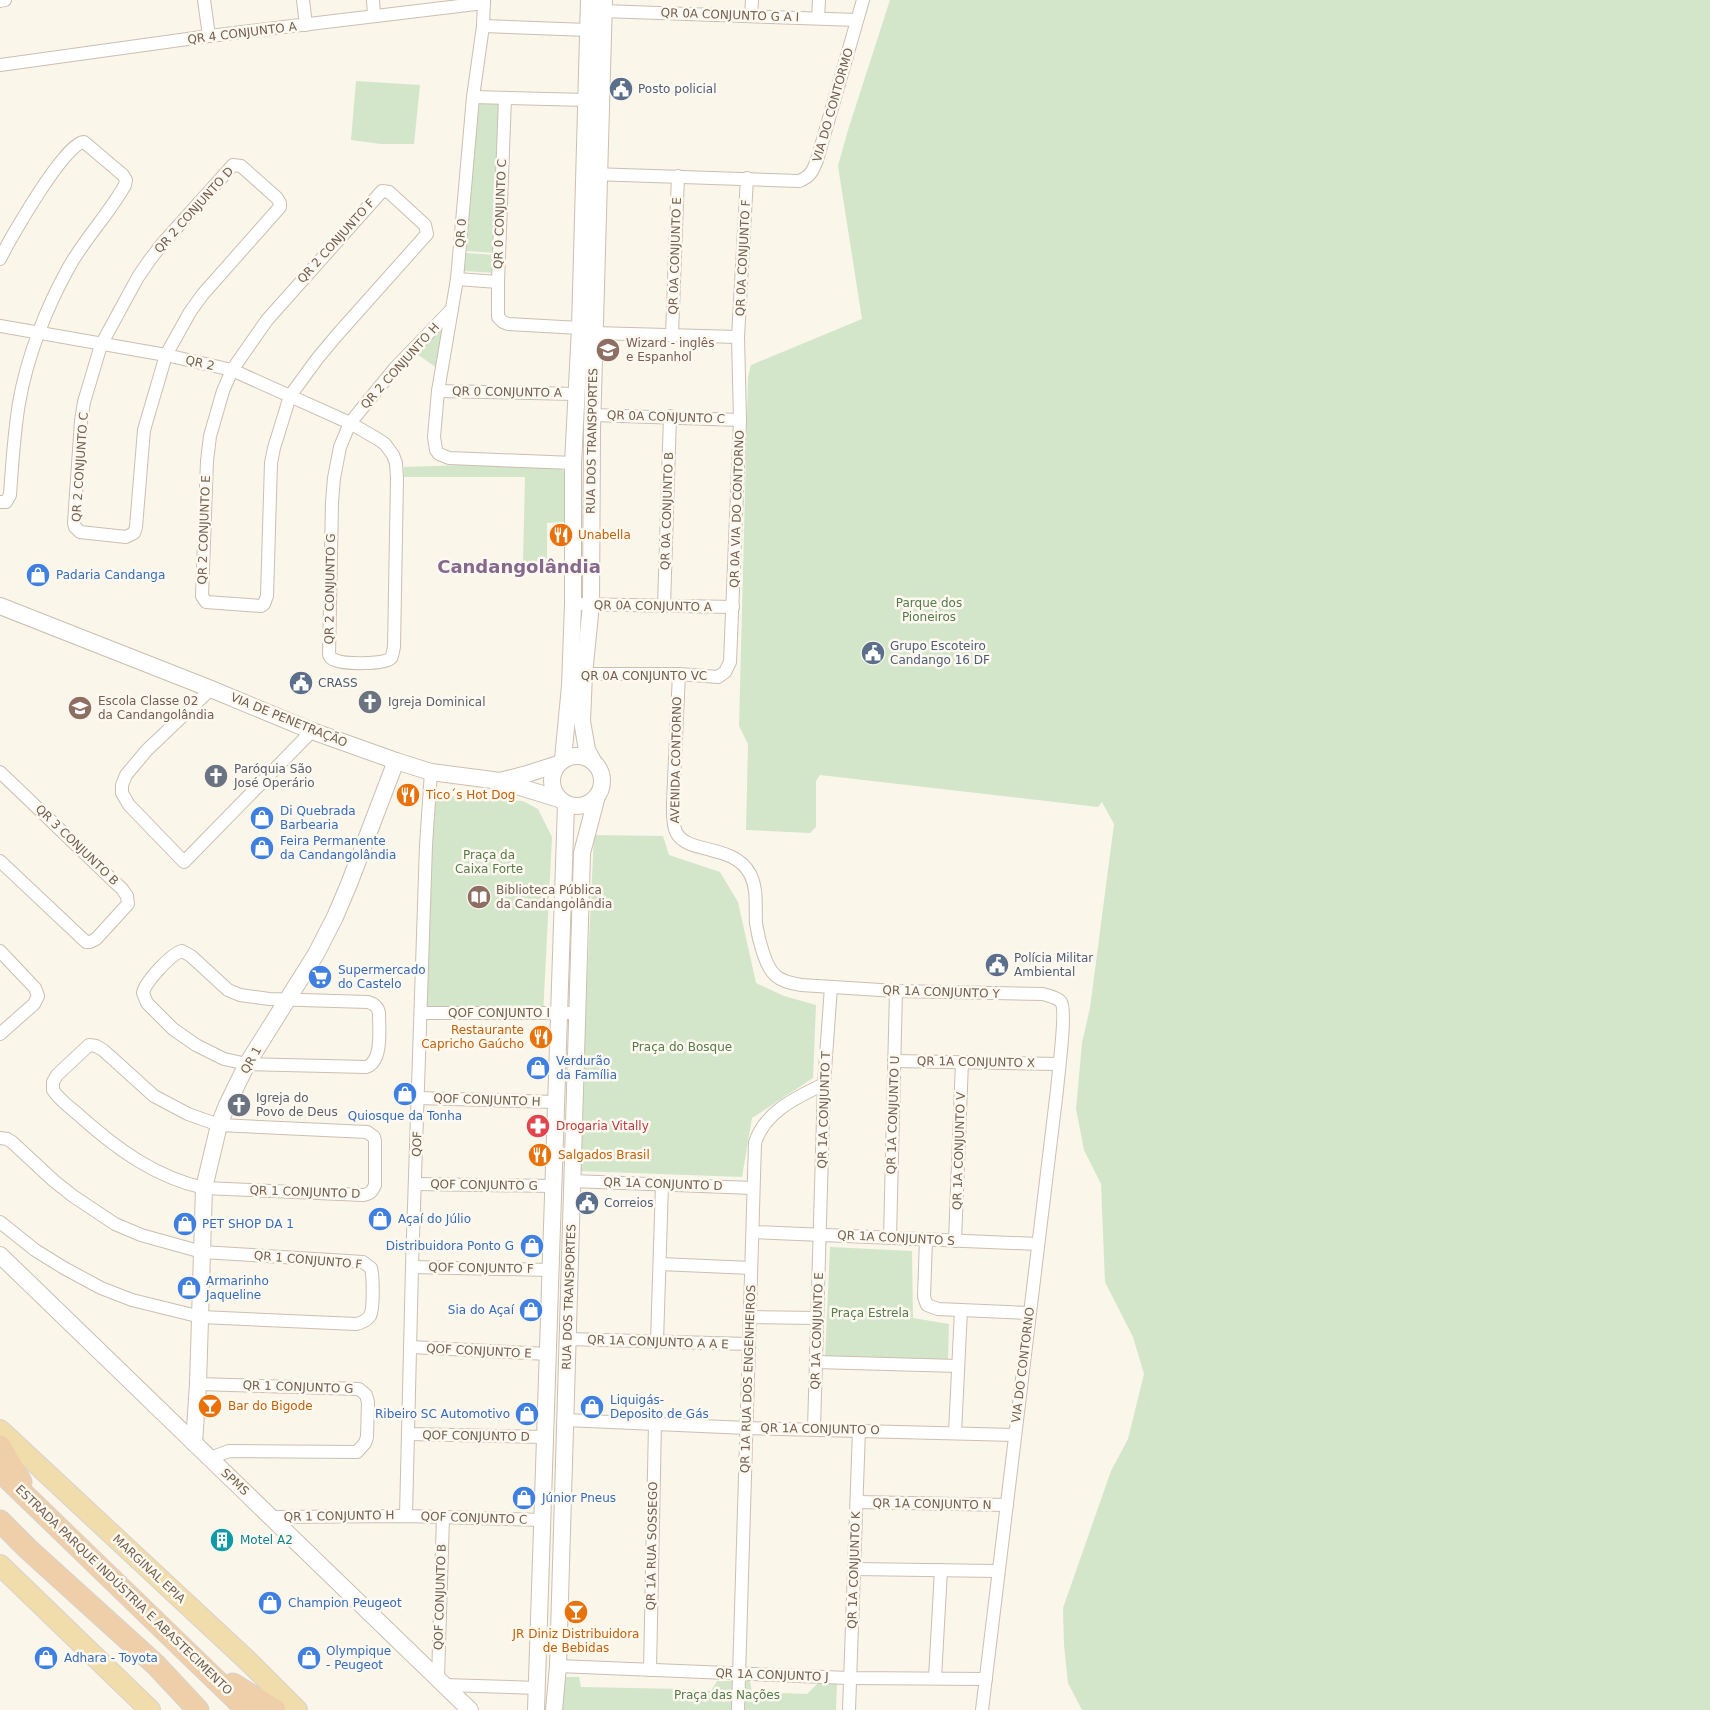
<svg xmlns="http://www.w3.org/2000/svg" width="1710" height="1710" font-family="'DejaVu Sans',sans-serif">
	<rect width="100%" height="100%" fill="#faf6ea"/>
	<g fill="#d3e6ca">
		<polygon points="890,0 1710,0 1710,1710 1082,1710 1068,1683 1064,1645 1063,1608 1111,1471 1128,1439 1144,1374 1133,1337 1105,1282 1101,1184 1084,1150 1076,1109 1082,1043 1090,1008 1114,824 1102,802 1098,807 820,775 816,781 816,827 810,833 746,830 748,744 739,726 748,377 751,365 862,319 838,166 848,130"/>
		<polygon points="356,81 420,85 414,144 381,144 351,140"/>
		<polygon points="499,103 496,253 466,251 476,104"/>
		<polygon points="466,253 496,255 495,273 464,271"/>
		<polygon points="447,318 437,368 414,352"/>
		<path d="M 523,463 C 538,464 559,460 567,476 L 566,522 L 547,523 L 547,561 L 523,562 L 525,477 L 404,477 L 404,467 Z"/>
		<polygon points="428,795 523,801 538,809 552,837 543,1016 424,1016"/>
		<polygon points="594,835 663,836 669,855 720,872 738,902 756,983 784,996 816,1005 813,1078 752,1118 742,1177 578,1171"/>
		<polygon points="830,1247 912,1251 913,1318 949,1324 948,1360 825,1358"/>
		<polygon points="564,1677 579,1677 581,1687 683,1689 711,1691 717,1681 750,1681 752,1692 807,1694 818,1683 837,1684 836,1710 562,1710"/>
	</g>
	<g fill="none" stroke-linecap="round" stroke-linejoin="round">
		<g stroke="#cbbfb1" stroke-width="14">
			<g id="minor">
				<polyline points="204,0 209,36"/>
				<polyline points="303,0 306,25"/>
				<polyline points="373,0 374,15"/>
				<polyline points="484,0 483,26 473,97 457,279 438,391 434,437 436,450 439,454 449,458 573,463"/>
				<polyline points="0,1 5,0"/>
				<polyline points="603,11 857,20"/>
				<polyline points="751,16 752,0"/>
				<polyline points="818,18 819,0"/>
				<polyline points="483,26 588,30"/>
				<polyline points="0,65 209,36 484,3"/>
				<polyline points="473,97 586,100"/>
				<polyline points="505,98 498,282 498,317 503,322 508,324 580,328"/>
				<polygon points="233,165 241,166 277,198 280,203 280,207 203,294 190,312 166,355 144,430 136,527 134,533 126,537 80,532 75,527 74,523 81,421 84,402 101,345 138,277 149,261 162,244"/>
				<path d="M 592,174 L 799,181 C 810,177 813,171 817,160 L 863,0"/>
				<polygon points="382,191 389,192 425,225 427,234 337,335 317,359 290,396 274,448 271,463 267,596 264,604 261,606 206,602 202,596 207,461 210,436 223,391 232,370 267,320"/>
				<path d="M 0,259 C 9,240 66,141 84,142 L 123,175 L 126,180 L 125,185 C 109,214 85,238 69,267 C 46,308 27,357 19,403 C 14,434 12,464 10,495 L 6,502 L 0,502"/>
				<polyline points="457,279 498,282"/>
				<path d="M 0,326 L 166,355 L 232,370 L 350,423 L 376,438 L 385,444 L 393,455 L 396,463 L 397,479 L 394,647 C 393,650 393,655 391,658 C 384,665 343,664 335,660 C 331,659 331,658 329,655 L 332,502 L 334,478 L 340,447 L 350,423 L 395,368 L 452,309"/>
				<polyline points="594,333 738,337"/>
				<polyline points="672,335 678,176"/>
				<polyline points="438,391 576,394"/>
				<polyline points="593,415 740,420"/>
				<polyline points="573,604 733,607"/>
				<polyline points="664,606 670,416"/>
				<path d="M 679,674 L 673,802 C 673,812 672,823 676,832 C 687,855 734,843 750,874 C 758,889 755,907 756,923 C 758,937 765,967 776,976 C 783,982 792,983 801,985 L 896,991 L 1043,994 C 1048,996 1057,997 1061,1002 C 1067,1010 1058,1076 1057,1090 L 982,1710"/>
				<polyline points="575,676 593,674 679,674 718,677 725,672 730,662 740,420 738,337 747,178"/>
				<polyline points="211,689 147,750 126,775 122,785 122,793 129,805 184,862 312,731"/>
				<polyline points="0,772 122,889 127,896 128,904 96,939 90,942 86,942 0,861"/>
				<polyline points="0,951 35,988 38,996 34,1004 0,1034"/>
				<path d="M 182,951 L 191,956 L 228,990 L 240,995 L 269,999 L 368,1002 C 375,1004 378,1007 379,1013 C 379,1029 383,1062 366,1067 L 247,1064 L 224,1059 L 196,1045 L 173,1029 L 147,1003 L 143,993 C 145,982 172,953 182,951 Z"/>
				<polyline points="421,1013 577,1013"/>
				<path d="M 89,1045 L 96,1046 L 103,1050 L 154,1096 L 188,1114 L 219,1125 L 367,1132 L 374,1137 L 375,1141 L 375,1185 C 372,1192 370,1194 363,1195 L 204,1188 C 155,1177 117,1149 81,1117 C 71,1108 59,1100 53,1090 L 53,1082 L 57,1075 Z"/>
				<polyline points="894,1061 1059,1064"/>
				<polyline points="418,1098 555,1102"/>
				<path d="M 0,1138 L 7,1139 L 12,1142 L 54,1181 L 73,1196 L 115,1224 L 141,1235 L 202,1252 L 363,1262 L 371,1268 C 373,1276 374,1308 370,1316 C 366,1321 362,1323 356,1324 L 201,1317 L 132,1300 L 101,1288 L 64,1268 L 35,1250 L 0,1222"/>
				<polyline points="572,1181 753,1188"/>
				<polyline points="415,1184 552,1186"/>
				<polyline points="753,1232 1038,1244"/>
				<polyline points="890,1238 896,991"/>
				<polyline points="926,1239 924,1297 927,1305 938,1309 1030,1313"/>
				<polyline points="955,1241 962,1062"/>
				<polyline points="660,1264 751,1268"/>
				<polyline points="412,1267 550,1270"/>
				<polyline points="750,1317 817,1318"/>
				<polyline points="567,1339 748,1344"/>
				<polyline points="657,1342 662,1184"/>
				<polyline points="410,1347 548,1354"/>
				<polyline points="816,1362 958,1366"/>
				<polyline points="198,1384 359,1389 366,1395 368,1402 367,1437 365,1443 357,1452 229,1451 210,1458"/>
				<polyline points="565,1420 747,1428 1015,1435"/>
				<polyline points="814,1429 824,1084 831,987"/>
				<polyline points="955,1433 961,1310"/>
				<polyline points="408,1434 545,1437"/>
				<polyline points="857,1502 1007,1505"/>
				<polyline points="406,1516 412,1267 426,845 431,772"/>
				<polyline points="272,1517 406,1516 543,1520"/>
				<polyline points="854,1569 998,1571"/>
				<polyline points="558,1666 849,1678 986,1679"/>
				<polyline points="650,1670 655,1423"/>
				<polyline points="438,1678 443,1517"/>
				<polyline points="935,1678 941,1570"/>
				<polyline points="444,1685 538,1688"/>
				<path d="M 738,1710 L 755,1143 C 764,1112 797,1097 824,1084"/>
				<polyline points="849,1710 859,1430"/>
			</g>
		</g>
		<g stroke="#cbbfb1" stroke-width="18">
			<g id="tertiary">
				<polyline points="0,606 211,689 312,731 396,761 431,772 500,781 559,799"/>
				<circle cx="577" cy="781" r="25"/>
				<polyline points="563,759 570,686 573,604 573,463 580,328 589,0"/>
				<polyline points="593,761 587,750 582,721 584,674 591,605 592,430 604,0"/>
				<polyline points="500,781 527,774 558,764"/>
				<polyline points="0,1255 470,1710"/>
				<polyline points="194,1443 198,1384 204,1188 219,1125 227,1105 247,1064 316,954 335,917 349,884 396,761"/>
				<polyline points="536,1710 566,804"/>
				<polyline points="554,1710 558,1666 582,853 597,796"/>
			</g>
		</g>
		<g stroke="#d8d2ce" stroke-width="22">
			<g id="primary">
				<polyline points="0,1430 251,1664 297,1710"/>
				<polyline points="0,1565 150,1710"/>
			</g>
		</g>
		<g stroke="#d8d2ce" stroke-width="23">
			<g id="trunk">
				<polyline points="0,1446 21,1482"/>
				<polyline points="0,1471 247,1710"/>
				<polyline points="0,1521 28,1549 156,1665 198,1710"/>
				<polyline points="233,1684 275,1710"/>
			</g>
		</g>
		<use href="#minor" stroke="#fff" stroke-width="12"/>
		<use href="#tertiary" stroke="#fff" stroke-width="16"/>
		<use href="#primary" stroke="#f0ddab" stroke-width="20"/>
		<use href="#trunk" stroke="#eecfaa" stroke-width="21"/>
	</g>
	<defs>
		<g id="civic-disc" transform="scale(1.25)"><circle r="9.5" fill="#5c6f8a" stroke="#fdf9f0"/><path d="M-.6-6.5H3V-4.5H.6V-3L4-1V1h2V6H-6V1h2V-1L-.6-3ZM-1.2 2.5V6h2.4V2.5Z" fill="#fff"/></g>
		<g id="school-disc" transform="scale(1.25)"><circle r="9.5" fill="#8d6e63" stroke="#fdf9f0"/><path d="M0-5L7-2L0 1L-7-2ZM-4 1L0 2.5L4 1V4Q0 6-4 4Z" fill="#fff"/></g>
		<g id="restaurant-disc" transform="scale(1.25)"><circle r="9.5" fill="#e8710a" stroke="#fdf9f0"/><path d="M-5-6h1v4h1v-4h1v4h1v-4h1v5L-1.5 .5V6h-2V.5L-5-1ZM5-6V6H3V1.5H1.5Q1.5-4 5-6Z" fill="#fff"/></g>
		<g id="shop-disc" transform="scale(1.25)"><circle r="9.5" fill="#3f7fe0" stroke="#fdf9f0"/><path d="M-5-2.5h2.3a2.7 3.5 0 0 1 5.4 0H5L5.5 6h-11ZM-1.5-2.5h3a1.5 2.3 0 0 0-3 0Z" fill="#fff"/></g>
		<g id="church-disc" transform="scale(1.25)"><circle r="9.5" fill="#6b7280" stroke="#fdf9f0"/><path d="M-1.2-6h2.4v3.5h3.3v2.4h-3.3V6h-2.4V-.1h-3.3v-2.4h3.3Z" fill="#fff"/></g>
		<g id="library-disc" transform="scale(1.25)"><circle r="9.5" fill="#8d6e63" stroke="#fdf9f0"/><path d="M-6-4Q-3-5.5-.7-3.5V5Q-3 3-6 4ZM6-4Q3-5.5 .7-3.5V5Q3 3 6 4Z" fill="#fff"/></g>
		<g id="supermarket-disc" transform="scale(1.25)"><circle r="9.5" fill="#3f7fe0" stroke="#fdf9f0"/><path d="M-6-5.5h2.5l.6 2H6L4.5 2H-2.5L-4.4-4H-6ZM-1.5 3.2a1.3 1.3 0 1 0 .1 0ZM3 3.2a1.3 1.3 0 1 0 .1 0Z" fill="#fff"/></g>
		<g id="pharmacy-disc" transform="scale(1.25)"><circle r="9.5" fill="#e0444e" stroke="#fdf9f0"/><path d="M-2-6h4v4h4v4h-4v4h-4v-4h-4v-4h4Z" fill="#fff"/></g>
		<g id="bar-disc" transform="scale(1.25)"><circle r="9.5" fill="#e8710a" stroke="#fdf9f0"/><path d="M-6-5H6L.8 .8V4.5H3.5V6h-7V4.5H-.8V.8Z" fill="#fff"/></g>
		<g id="building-disc" transform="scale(1.25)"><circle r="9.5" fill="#0f9aa8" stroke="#fdf9f0"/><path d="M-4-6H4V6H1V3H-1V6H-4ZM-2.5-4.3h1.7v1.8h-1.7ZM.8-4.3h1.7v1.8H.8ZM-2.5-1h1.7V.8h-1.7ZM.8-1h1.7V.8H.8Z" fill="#fff"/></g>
	</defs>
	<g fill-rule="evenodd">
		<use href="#civic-disc" x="621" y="89"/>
		<use href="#school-disc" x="608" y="350"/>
		<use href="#restaurant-disc" x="561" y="535"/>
		<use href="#shop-disc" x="38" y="575"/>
		<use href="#civic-disc" x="873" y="653"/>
		<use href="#civic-disc" x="301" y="683"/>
		<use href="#church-disc" x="370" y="702"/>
		<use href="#school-disc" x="80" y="708"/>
		<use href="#church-disc" x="216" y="776"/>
		<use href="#restaurant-disc" x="408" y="795"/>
		<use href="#shop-disc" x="262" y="818"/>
		<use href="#shop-disc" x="262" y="848"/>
		<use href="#library-disc" x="479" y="897"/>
		<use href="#civic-disc" x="997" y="965"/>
		<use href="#supermarket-disc" x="320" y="977"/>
		<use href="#restaurant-disc" x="541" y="1037"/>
		<use href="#shop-disc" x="538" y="1068"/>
		<use href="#shop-disc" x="405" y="1094"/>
		<use href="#church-disc" x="239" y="1105"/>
		<use href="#pharmacy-disc" x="538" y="1126"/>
		<use href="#restaurant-disc" x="540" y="1155"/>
		<use href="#civic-disc" x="587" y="1203"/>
		<use href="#shop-disc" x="380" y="1219"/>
		<use href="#shop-disc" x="185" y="1224"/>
		<use href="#shop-disc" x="532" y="1246"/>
		<use href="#shop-disc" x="189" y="1288"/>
		<use href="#shop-disc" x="531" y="1310"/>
		<use href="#bar-disc" x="210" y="1406"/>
		<use href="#shop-disc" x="592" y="1407"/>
		<use href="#shop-disc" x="527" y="1414"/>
		<use href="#shop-disc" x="524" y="1498"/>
		<use href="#building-disc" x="222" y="1540"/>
		<use href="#shop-disc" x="270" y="1603"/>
		<use href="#bar-disc" x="576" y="1612"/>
		<use href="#shop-disc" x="46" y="1658"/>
		<use href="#shop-disc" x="309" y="1658"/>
	</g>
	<g text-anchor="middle" stroke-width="5" stroke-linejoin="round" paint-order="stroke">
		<g font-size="12" fill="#726050" stroke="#fdf9f0">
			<text transform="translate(730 15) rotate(2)" y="4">QR 0A CONJUNTO G A I</text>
			<text transform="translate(242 33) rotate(-7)" y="4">QR 4 CONJUNTO A</text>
			<text transform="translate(833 105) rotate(-74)" y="4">VIA DO CONTORMO</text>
			<text transform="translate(194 210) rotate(-48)" y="4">QR 2 CONJUNTO D</text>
			<text transform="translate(500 214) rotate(-88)" y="4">QR 0 CONJUNTO C</text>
			<text transform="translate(461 233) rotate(-85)" y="4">QR 0</text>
			<text transform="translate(336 241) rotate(-48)" y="4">QR 2 CONJUNTO F</text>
			<text transform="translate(675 256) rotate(-88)" y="4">QR 0A CONJUNTO E</text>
			<text transform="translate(743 258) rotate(-87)" y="4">QR 0A CONJUNTO F</text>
			<text transform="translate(200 363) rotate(13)" y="4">QR 2</text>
			<text transform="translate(400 366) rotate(-48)" y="4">QR 2 CONJUNTO H</text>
			<text transform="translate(507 392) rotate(1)" y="4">QR 0 CONJUNTO A</text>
			<text transform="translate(666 417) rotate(2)" y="4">QR 0A CONJUNTO C</text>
			<text transform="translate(592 441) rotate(-89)" y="4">RUA DOS TRANSPORTES</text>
			<text transform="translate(80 467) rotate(-86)" y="4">QR 2 CONJUNTO C</text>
			<text transform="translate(737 509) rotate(-88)" y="4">QR 0A VIA DO CONTORNO</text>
			<text transform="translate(667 511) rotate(-88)" y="4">QR 0A CONJUNTO B</text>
			<text transform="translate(204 530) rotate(-88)" y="4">QR 2 CONJUNTO E</text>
			<text transform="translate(330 589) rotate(-89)" y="4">QR 2 CONJUNTO G</text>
			<text transform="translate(653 606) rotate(1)" y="4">QR 0A CONJUNTO A</text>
			<text x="644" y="680">QR 0A CONJUNTO VC</text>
			<text transform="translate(289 720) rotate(22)" y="4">VIA DE PENETRAÇÃO</text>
			<text transform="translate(676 760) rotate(-89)" y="4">AVENIDA CONTORNO</text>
			<text transform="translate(77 845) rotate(44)" y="4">QR 3 CONJUNTO B</text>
			<text transform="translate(941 992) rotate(2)" y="4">QR 1A CONJUNTO Y</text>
			<text x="499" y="1017">QOF CONJUNTO I</text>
			<text transform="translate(251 1060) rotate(-60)" y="4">QR 1</text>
			<text transform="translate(976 1062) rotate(1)" y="4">QR 1A CONJUNTO X</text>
			<text transform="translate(487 1100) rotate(2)" y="4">QOF CONJUNTO H</text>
			<text transform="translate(824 1110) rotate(-88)" y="4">QR 1A CONJUNTO T</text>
			<text transform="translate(893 1115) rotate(-88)" y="4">QR 1A CONJUNTO U</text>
			<text transform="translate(417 1144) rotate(-88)" y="4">QOF</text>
			<text transform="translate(959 1151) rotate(-88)" y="4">QR 1A CONJUNTO V</text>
			<text transform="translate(663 1184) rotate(2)" y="4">QR 1A CONJUNTO D</text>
			<text transform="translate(484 1185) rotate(1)" y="4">QOF CONJUNTO G</text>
			<text transform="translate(305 1192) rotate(2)" y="4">QR 1 CONJUNTO D</text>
			<text transform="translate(896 1238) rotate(3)" y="4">QR 1A CONJUNTO S</text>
			<text transform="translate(308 1260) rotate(5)" y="4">QR 1 CONJUNTO F</text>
			<text transform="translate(481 1268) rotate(1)" y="4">QOF CONJUNTO F</text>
			<text transform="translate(569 1297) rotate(-88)" y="4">RUA DOS TRANSPORTES</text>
			<text transform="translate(817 1331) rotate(-88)" y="4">QR 1A CONJUNTO E</text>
			<text transform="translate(658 1342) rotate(2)" y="4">QR 1A CONJUNTO A A E</text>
			<text transform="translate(479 1351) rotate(3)" y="4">QOF CONJUNTO E</text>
			<text transform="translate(1023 1365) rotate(-83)" y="4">VIA DO CONTORNO</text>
			<text transform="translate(748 1379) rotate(-88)" y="4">QR 1A RUA DOS ENGENHEIROS</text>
			<text transform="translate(298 1387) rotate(2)" y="4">QR 1 CONJUNTO G</text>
			<text transform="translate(820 1429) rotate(1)" y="4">QR 1A CONJUNTO O</text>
			<text transform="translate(476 1436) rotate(1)" y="4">QOF CONJUNTO D</text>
			<text transform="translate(235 1482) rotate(43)" y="4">SPMS</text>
			<text transform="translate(932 1504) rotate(1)" y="4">QR 1A CONJUNTO N</text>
			<text transform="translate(339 1516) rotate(-1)" y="4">QR 1 CONJUNTO H</text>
			<text transform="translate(474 1518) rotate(2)" y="4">QOF CONJUNTO C</text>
			<text transform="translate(652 1546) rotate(-89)" y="4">QR 1A RUA SOSSEGO</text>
			<text transform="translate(149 1569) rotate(43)" y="4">MARGINAL EPIA</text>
			<text transform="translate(854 1570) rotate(-88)" y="4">QR 1A CONJUNTO K</text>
			<text transform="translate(124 1590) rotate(44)" y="4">ESTRADA PARQUE INDÚSTRIA E ABASTECIMENTO</text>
			<text transform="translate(440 1597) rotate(-88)" y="4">QOF CONJUNTO B</text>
			<text transform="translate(772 1675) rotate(2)" y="4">QR 1A CONJUNTO J</text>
		</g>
		<g font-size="12" fill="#4e5e75" stroke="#fdf9f0" text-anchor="start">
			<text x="638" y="93">Posto policial</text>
			<text x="890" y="650">Grupo Escoteiro<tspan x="890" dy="14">Candango 16 DF</tspan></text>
			<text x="318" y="687">CRASS</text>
			<text x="1014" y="962">Polícia Militar<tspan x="1014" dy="14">Ambiental</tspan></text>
			<text x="604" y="1207">Correios</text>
		</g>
		<g font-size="12" fill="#785e54" stroke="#fdf9f0" text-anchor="start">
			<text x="626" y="347">Wizard - inglês<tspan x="626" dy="14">e Espanhol</tspan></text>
			<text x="98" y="705">Escola Classe 02<tspan x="98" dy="14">da Candangolândia</tspan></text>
			<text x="496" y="894">Biblioteca Pública<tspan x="496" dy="14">da Candangolândia</tspan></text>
		</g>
		<g font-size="12" fill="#c56008" stroke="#fdf9f0" text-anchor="start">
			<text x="578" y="539">Unabella</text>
			<text x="426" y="799">Tico´s Hot Dog</text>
			<text x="524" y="1034" text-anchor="end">Restaurante<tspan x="524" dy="14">Capricho Gaúcho</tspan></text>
			<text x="558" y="1159">Salgados Brasil</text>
			<text x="228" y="1410">Bar do Bigode</text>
			<text x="576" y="1638" text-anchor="middle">JR Diniz Distribuidora<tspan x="576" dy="14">de Bebidas</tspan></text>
		</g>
		<g font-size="12" fill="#366cbe" stroke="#fdf9f0" text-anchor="start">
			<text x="56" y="579">Padaria Candanga</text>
			<text x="280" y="815">Di Quebrada<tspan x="280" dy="14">Barbearia</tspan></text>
			<text x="280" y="845">Feira Permanente<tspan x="280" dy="14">da Candangolândia</tspan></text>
			<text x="338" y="974">Supermercado<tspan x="338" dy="14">do Castelo</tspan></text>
			<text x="556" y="1065">Verdurão<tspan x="556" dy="14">da Família</tspan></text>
			<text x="405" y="1120" text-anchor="middle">Quiosque da Tonha</text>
			<text x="398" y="1223">Açaí do Júlio</text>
			<text x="202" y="1228">PET SHOP DA 1</text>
			<text x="514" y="1250" text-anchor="end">Distribuidora Ponto G</text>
			<text x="206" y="1285">Armarinho<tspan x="206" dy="14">Jaqueline</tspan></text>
			<text x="514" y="1314" text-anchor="end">Sia do Açaí</text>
			<text x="610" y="1404">Liquigás-<tspan x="610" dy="14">Deposito de Gás</tspan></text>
			<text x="510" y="1418" text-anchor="end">Ribeiro SC Automotivo</text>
			<text x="542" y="1502">Júnior Pneus</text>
			<text x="288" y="1607">Champion Peugeot</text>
			<text x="326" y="1655">Olympique<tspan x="326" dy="14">- Peugeot</tspan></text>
			<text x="64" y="1662">Adhara - Toyota</text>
		</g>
		<g font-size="12" fill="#567b4d" stroke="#fdf9f0">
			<text x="929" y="607">Parque dos<tspan x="929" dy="14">Pioneiros</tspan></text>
			<text x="489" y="859">Praça da<tspan x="489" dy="14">Caixa Forte</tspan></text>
			<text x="682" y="1051">Praça do Bosque</text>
			<text x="870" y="1317">Praça Estrela</text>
			<text x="727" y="1699">Praça das Nações</text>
		</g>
		<g font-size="12" fill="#5b616d" stroke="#fdf9f0" text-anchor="start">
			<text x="388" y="706">Igreja Dominical</text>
			<text x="234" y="773">Paróquia São<tspan x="234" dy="14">José Operário</tspan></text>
			<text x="256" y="1102">Igreja do<tspan x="256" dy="14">Povo de Deus</tspan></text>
		</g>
		<g font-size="12" fill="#be3a42" stroke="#fdf9f0" text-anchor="start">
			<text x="556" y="1130">Drogaria Vitally</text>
		</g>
		<g font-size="12" fill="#0d838f" stroke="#fdf9f0" text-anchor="start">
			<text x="240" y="1544">Motel A2</text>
		</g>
		<g font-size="18" font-weight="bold" fill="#85688d" stroke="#fdf9f0">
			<text x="519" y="573">Candangolândia</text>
		</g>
	</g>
</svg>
